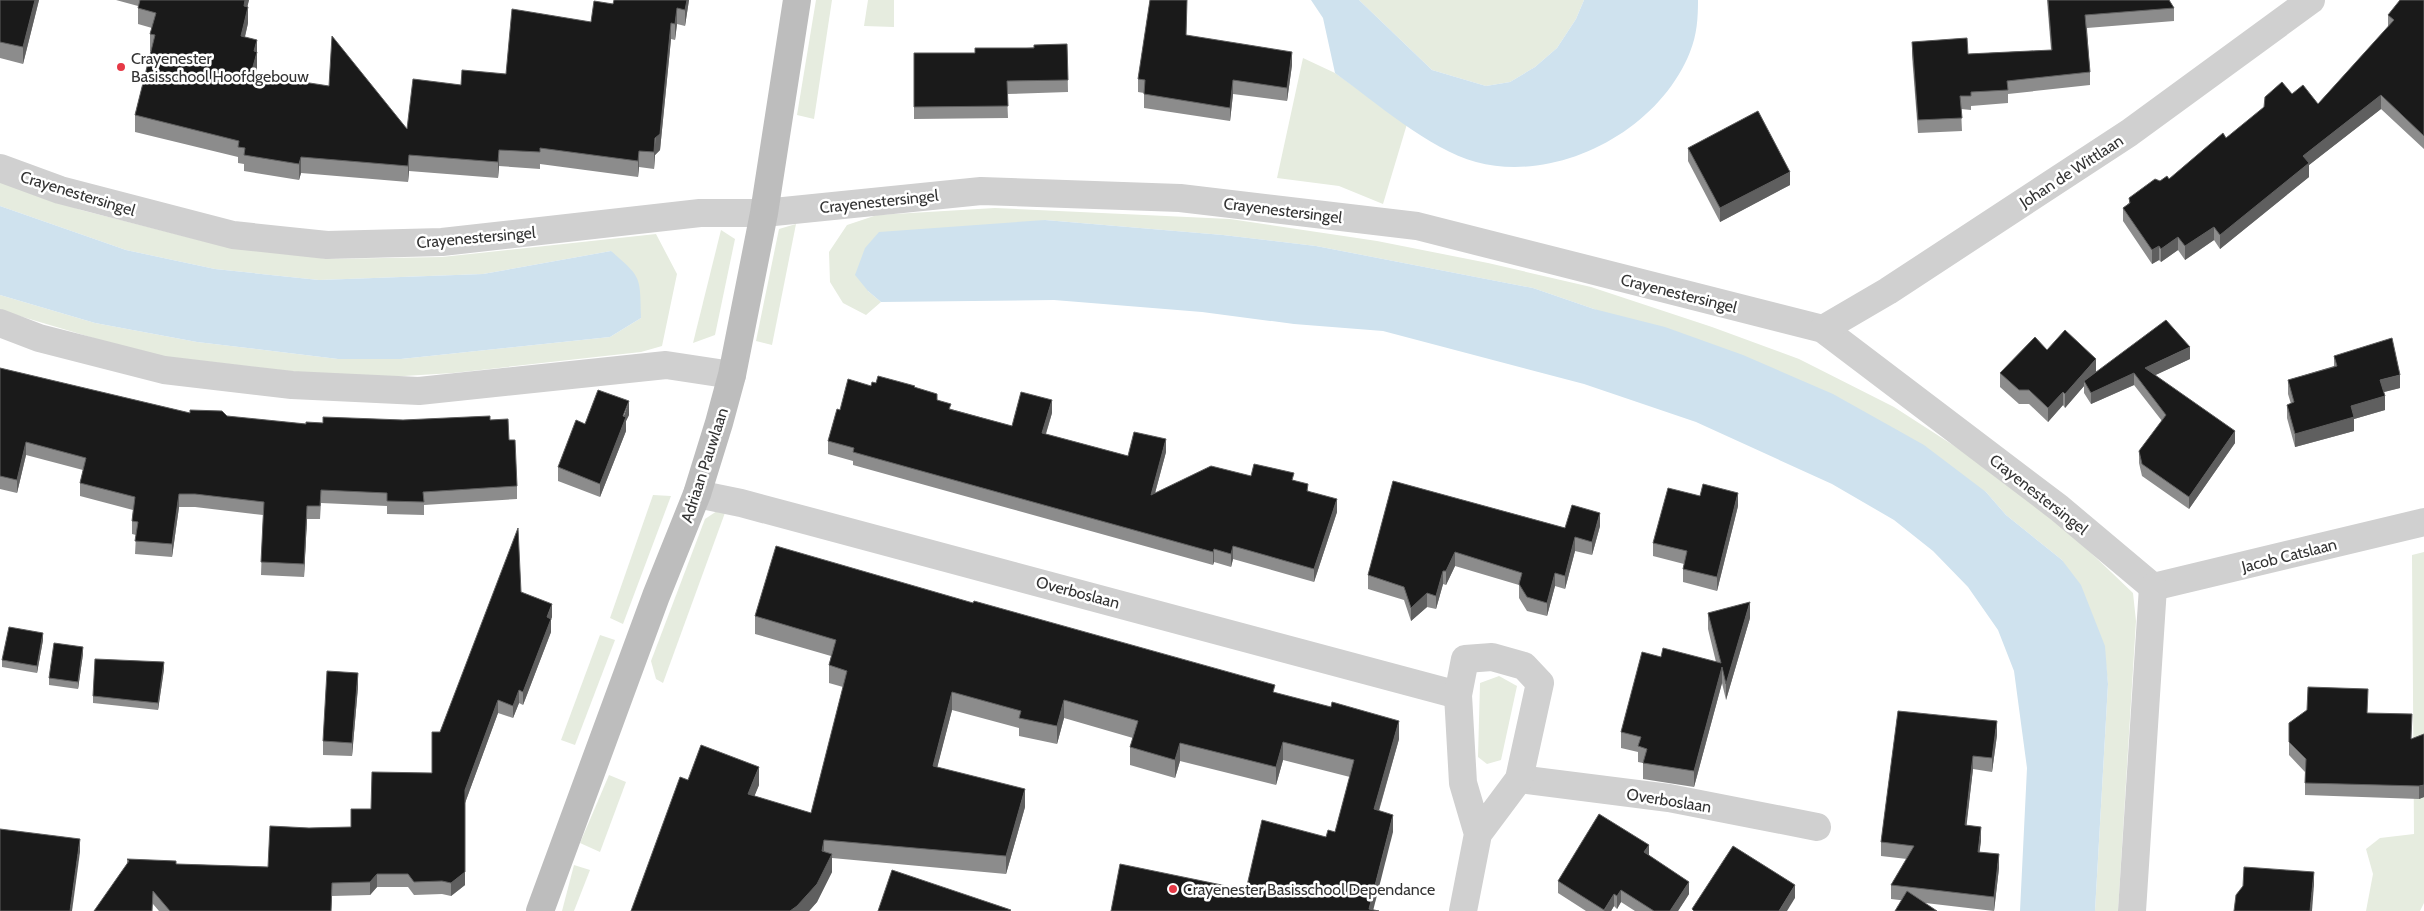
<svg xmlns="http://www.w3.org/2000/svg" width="2424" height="911" font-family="Cabin,sans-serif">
	<rect width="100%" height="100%" fill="#fff"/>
	<g fill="#e6ecdf">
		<polygon points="816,0 832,0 814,119 797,115"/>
		<polygon points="868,0 894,0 894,27 864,26"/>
		<polygon points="1359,0 1584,0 1576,19 1557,48 1535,67 1510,82 1486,86 1432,70"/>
		<polygon points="1303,58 1335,73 1407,124 1383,204 1339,186 1277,178"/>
		<polygon points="0,182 81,210 203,241 328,259 442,257 656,234 677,274 662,346 641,352 453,373 355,379 151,355 16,315 0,309 0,295 95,323 197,342 338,359 401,359 610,337 641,318 611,251 483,274 319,280 215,269 126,250 0,206"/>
		<polygon points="995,208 1230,219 1377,241 1488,263 1591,287 1712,327 1799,359 1894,407 1987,467 2045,509 2133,593 2136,621 2118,911 2095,911 2108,684 2104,646 2062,560 2006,515 1986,492 1594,309 1533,288 1316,246 1223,235 1045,220 868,291 881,302 866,315 843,303 830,282 829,252 847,225 877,215"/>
		<polygon points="796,224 772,345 756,341 779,229"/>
		<polygon points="721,230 735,239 715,335 693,343"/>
		<polygon points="653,495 671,496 623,624 610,618"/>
		<polygon points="720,509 726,510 663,683 656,679 651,661 705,519"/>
		<polygon points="2424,552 2424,903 2420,911 2366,911 2373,874 2366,849 2380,838 2414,834 2412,555"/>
		<polygon points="600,635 615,640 575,745 561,740"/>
		<polygon points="1499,676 1517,686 1501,760 1487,764 1478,757 1480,683"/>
		<polygon points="609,775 626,782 600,852 580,843"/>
		<polygon points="574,865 590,870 574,911 562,911"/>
	</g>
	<g fill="#cfe2ee">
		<path d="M 1311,0 L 1359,0 L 1432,70 L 1486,86 L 1510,82 L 1535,67 L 1557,48 L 1576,19 L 1584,0 L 1698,0 C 1698,18 1697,35 1690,52 C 1659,131 1557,184 1476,162 C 1429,149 1375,102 1335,73 L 1323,18 Z"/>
		<path d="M 0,206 L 126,250 L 215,269 L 319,280 L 483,274 L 611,251 C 642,278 640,276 641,318 L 610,337 L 401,359 L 338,359 L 197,342 L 95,323 L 0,295 Z"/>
		<polygon points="1045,220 1223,235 1316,246 1533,288 1594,309 1665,327 1743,355 1833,394 1924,445 1986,492 2006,515 2062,560 2081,585 2105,646 2108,684 2095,911 2020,911 2027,768 2014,671 1998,630 1968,587 1933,551 1894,520 1832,484 1696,422 1584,384 1383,331 1294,324 1202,312 1054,300 881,302 868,291 855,275 865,248 879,232"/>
	</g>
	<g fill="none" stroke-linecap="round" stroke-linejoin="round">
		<g stroke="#d0d0d0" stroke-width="28">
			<polyline points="0,168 60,190 233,235 327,245 442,242 700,213 764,213 981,191 1180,198 1417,226 1823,329 2059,508 2153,587"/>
			<polyline points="0,323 39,338 164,370 292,385 419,391 666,365 732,375"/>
			<polyline points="1823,329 1888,291 2129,133 2311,0"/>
			<polyline points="697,494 741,503 1458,695"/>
			<polyline points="2153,587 2424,522"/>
			<polyline points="1519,779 1669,798 1817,827"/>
			<polyline points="1463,911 1478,834 1519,779 1540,683 1524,666 1492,657 1465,659 1458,695 1463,783 1478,834"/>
			<polyline points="2132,911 2153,587"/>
		</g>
		<polyline stroke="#bdbdbd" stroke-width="28" points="540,911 656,596 697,494 719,423 732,375 764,213 797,0"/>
	</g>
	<g fill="#8c8c8c">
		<polygon points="0,0 39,0 23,64 0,58"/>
		<polygon points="116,0 249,0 247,6 248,23 245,37 257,40 257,68 255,75 407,129 461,85 506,74 591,22 613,4 689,0 685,26 677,24 675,40 671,39 660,150 655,155 654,169 639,167 638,177 540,164 540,169 499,166 498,178 409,171 408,182 301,173 299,180 244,171 244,164 238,163 238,157 135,132 135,115 151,51 150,51 150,34 152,28 138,24 138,6"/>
		<polygon points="1150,0 1187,0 1186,35 1292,65 1287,101 1233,94 1230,121 1144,108 1144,93 1138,92 1138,79"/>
		<polygon points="2047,0 2169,0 2174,8 2174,21 2087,28 2090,72 2090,85 2008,94 2008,103 1971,106 1971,110 1961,109 1962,131 1918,133 1912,56 1912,42 1968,54 2051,50"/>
		<polygon points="2424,0 2424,149 2381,109 2309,165 2309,177 2220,249 2214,240 2185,260 2178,250 2161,262 2159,260 2152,264 2123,221 2123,208 2129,203 2129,198 2160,181 2169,179 2226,138 2292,94 2318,104 2388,27 2388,15"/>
		<polygon points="1067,44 1068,92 1007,94 1008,118 914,119 914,53 975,53"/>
		<polygon points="1688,148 1790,185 1720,222 1688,161"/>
		<polygon points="2047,350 2096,372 2190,359 2155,375 2235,443 2189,509 2142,476 2139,463 2139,451 2162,421 2134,385 2091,404 2084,393 2084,386 2065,408 2063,405 2048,422 2029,404 2019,404 2000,387 2000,373"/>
		<polygon points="2334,356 2400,388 2384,392 2385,410 2354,419 2354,431 2295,447 2287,418 2287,405 2291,404 2288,394 2288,380 2334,366"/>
		<polygon points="0,368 190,413 306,424 323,423 403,420 490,420 509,440 517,486 517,499 424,505 424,515 387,514 387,506 321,503 320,519 307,519 304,577 261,575 263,515 195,507 179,507 172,557 135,554 136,535 132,534 132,521 133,510 80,496 80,483 83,470 26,455 17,493 0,489"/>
		<polygon points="871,386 915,387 951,409 1012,426 1052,413 1046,434 1128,456 1166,452 1155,493 1251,476 1294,480 1337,512 1314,582 1233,559 1231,567 1214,562 1213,565 853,465 853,461 828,454 828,441 840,410"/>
		<polygon points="629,415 626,421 626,431 600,497 558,481 558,467 585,424"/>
		<polygon points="1393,481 1565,528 1600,526 1592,555 1575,551 1565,589 1555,586 1547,616 1527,611 1519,598 1519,585 1455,566 1446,585 1443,584 1436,609 1427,607 1411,621 1404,600 1368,589 1368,575"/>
		<polygon points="1738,506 1717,591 1683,582 1683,569 1684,564 1653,556 1653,543"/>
		<polygon points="521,592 552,617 551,619 551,632 523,705 519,703 513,718 498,713 465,803 465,885 451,896 442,894 414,895 408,887 377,887 370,895 332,896 331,911 159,911 153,904 127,863 127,859 176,864 268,867 309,828 351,827 371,809 432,773 440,732"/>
		<polygon points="1708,613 1750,618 1726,700 1722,683 1694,787 1643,779 1643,763 1638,762 1638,752 1621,748 1621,732 1661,657 1716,662 1708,629"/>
		<polygon points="755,616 1275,693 1399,739 1379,811 1393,832 1246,890 1326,837 1335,832 1350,777 1283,760 1276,785 1180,761 1175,778 1130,765 1130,747 1133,738 1064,718 1057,744 1019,736 1019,728 952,710 937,767 1025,807 1006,874 832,858 832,872 817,902 809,911 631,911 688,780 759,785 754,796 811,813 843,687 829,683 829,665 831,656 755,634"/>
		<polygon points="43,640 37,673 2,667 2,660"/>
		<polygon points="83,654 78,689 49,685 49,678"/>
		<polygon points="164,669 158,710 93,703 93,696"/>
		<polygon points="358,687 352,756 323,755 323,741"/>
		<polygon points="1898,711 1997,735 1992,772 1973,769 1966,826 1981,841 1979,852 1999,868 1994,911 1891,899 1891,885 1907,859 1881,856 1881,842"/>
		<polygon points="2368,713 2412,739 2424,734 2424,797 2419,799 2305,795 2305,772 2289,755 2289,742"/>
		<polygon points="1649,855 1689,894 1678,911 1635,911 1621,902 1617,909 1614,906 1611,911 1586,911 1558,893 1558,881"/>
	</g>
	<g fill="#5f5f5f">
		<polygon points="35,0 39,0 23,64 23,47"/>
		<polygon points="245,0 249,0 244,22 244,6"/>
		<polygon points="687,0 689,0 685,26 685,10"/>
		<polygon points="248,7 248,23 241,53 241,36"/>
		<polygon points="677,8 677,24 675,40 675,24"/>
		<polygon points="671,23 671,39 660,150 655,155 654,169 654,152"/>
		<polygon points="257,40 257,68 251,90 251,74 254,51"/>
		<polygon points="1292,52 1292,65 1287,101 1287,88"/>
		<polygon points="1233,80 1233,94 1230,121 1230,108"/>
		<polygon points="2381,95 2381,109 2309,165 2309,177 2220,249 2220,235 2303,156"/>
		<polygon points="499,150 499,166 498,178 498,162"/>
		<polygon points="639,151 639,167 638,177 638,161"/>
		<polygon points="409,155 409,171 408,182 408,166"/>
		<polygon points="301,157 301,173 299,180 299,164"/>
		<polygon points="1790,172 1790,185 1720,222 1720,208"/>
		<polygon points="2214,227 2214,240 2185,260 2185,246"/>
		<polygon points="2178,237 2178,250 2161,262 2161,249"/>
		<polygon points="2159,246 2159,260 2152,264 2152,250"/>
		<polygon points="2190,347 2190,359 2145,380 2145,368"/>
		<polygon points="2096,359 2096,372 2084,381 2084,386 2065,408 2065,394"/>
		<polygon points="2134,373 2134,385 2091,404 2091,393"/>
		<polygon points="2400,375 2400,388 2380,393 2380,380"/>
		<polygon points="2063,392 2063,405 2048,422 2048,408"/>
		<polygon points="2385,396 2385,410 2354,419 2354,431 2295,447 2295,434 2351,406"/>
		<polygon points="1052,400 1052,413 1042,446 1042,433"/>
		<polygon points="629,401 629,415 626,421 626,431 600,497 600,484"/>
		<polygon points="2235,431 2235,443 2189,509 2189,497"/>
		<polygon points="1166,439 1166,452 1151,508 1151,495"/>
		<polygon points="26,442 26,455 17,493 17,480"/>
		<polygon points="1738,493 1738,506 1717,591 1717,577"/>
		<polygon points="179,494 179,507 172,557 172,544"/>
		<polygon points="1337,499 1337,512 1314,582 1314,569"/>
		<polygon points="307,506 307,519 304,577 304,564"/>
		<polygon points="1600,513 1600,526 1592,555 1592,542"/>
		<polygon points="1575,537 1575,551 1565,589 1565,576"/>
		<polygon points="1233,546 1233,559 1231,567 1231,554"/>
		<polygon points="1214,549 1214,562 1213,565 1213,552"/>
		<polygon points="1455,552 1455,566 1446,585 1446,571"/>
		<polygon points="1443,571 1443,584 1436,609 1436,596"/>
		<polygon points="1555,573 1555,586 1547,616 1547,603"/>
		<polygon points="1427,593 1427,607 1411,621 1411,608"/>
		<polygon points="1750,602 1750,618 1726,700 1726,684"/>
		<polygon points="552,604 552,617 547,630 547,617"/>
		<polygon points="551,619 551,632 523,705 523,692"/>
		<polygon points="43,633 43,640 37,673 37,666"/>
		<polygon points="83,647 83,654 78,689 78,682"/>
		<polygon points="164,662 164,669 158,710 158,703"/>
		<polygon points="1722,667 1722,683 1694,787 1694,771"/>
		<polygon points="358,673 358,687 352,756 352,743"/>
		<polygon points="519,690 519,703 513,718 513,706"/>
		<polygon points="952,692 952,710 933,784 933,766"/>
		<polygon points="498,700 498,713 465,803 465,790"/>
		<polygon points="1064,700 1064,718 1057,744 1057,726"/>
		<polygon points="1399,721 1399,739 1374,827 1374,809"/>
		<polygon points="1997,721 1997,735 1992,772 1992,758"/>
		<polygon points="1283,742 1283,760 1276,785 1276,767"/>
		<polygon points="1180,743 1180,761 1175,778 1175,760"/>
		<polygon points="1973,756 1973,769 1965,839 1965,825"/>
		<polygon points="759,767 759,785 748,812 748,794"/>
		<polygon points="2424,785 2424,797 2419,799 2419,786"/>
		<polygon points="1025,789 1025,807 1006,874 1006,856"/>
		<polygon points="1393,815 1393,832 1373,911 1369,909"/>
		<polygon points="1981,827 1981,841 1978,865 1978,852"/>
		<polygon points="80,839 80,852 72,911 70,911"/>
		<polygon points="824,840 824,858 822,851"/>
		<polygon points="1649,845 1649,857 1644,852"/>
		<polygon points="832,854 832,872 817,902 809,911 790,911"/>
		<polygon points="1999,854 1999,868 1994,911 1994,897"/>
		<polygon points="465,872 465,885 451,896 451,883"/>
		<polygon points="2314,872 2314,885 2312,911 2310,911"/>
		<polygon points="377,874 377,887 370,895 370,882"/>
		<polygon points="1689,882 1689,894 1678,911 1670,911"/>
		<polygon points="1795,885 1795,898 1787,911 1779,911"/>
		<polygon points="1621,890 1621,902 1617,909 1617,896"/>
		<polygon points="1614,894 1614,906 1611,911 1604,911"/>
	</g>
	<g fill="#1a1a1a" stroke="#5f5f5f">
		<polygon points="0,0 35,0 23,47 0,42"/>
		<polygon points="140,0 245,0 244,6 248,7 241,36 257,40 254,51 257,52 251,74 329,86 332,36 407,129 413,79 461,85 462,70 506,74 512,9 591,22 594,1 613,4 614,0 687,0 685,10 677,8 675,24 671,23 660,134 655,138 654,152 639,151 638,161 540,148 540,152 499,150 498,162 409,155 408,166 301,157 299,164 244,155 245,148 238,147 239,141 135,115 155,35 150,34 156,13 138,8"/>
		<polygon points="1150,0 1187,0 1186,35 1292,52 1287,88 1233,80 1230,108 1144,94 1145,80 1138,79"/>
		<polygon points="2048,0 2169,0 2174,8 2085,15 2090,72 2007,81 2008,90 1971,92 1971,96 1960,96 1962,118 1918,120 1912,42 1967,38 1968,54 2052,50"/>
		<polygon points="2400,0 2424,0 2424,136 2381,95 2303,156 2309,163 2220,235 2214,227 2185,246 2178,237 2161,249 2159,246 2152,250 2123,208 2130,203 2129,198 2155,179 2160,181 2167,176 2169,179 2223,133 2226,138 2264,107 2265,97 2282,82 2292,94 2303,85 2318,104 2394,20 2388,15"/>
		<polygon points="1067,44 1068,80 1007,81 1008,106 914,107 914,53 975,53 975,48 1034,48 1034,45"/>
		<polygon points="1758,111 1790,172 1720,208 1688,148"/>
		<polygon points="2166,320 2190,347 2145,368 2235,431 2189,497 2142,464 2139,451 2166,415 2134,373 2091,393 2084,381"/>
		<polygon points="2065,330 2096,359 2065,394 2063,392 2048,408 2029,390 2019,390 2000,373 2035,337 2047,350"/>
		<polygon points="2392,338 2400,375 2380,380 2385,396 2351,406 2354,417 2295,434 2287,405 2294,402 2288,380 2337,366 2334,356"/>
		<polygon points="0,368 190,413 190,410 222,411 227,416 306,424 306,422 323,423 323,417 403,420 490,416 490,420 508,419 509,440 515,440 517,486 423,492 424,502 387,501 387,493 321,490 320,506 307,506 304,564 261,562 264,502 195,494 179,494 172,544 135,541 138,522 132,521 135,497 80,483 86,458 26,442 17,480 0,476"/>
		<polygon points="878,376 915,386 914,387 937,394 937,400 951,404 949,409 1012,426 1021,392 1052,400 1042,433 1128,456 1134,432 1166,439 1151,495 1211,466 1251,476 1254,464 1294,473 1292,480 1308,484 1307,491 1337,499 1314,569 1233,546 1231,554 1214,549 1213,552 853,452 854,448 828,441 837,409 840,410 848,379 871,386 872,382 876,383"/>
		<polygon points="598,390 629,401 623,416 626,417 600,484 558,467 576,420 585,424"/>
		<polygon points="1393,481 1565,528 1572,505 1600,513 1592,542 1575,537 1565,576 1555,573 1547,603 1527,597 1519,584 1522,573 1455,552 1446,571 1443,571 1436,596 1427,593 1411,608 1404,587 1368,575"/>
		<polygon points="1703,484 1738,493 1717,577 1683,569 1687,551 1653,543 1668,488 1700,496"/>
		<polygon points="518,528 521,592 552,604 547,617 551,619 523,692 519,690 513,706 498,700 465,790 465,872 451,883 442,881 414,882 408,874 377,874 370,882 332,883 331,911 170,911 153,891 152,911 94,911 129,861 127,859 176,861 176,864 268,867 270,826 309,828 351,827 351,809 371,809 372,772 432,773 432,732 440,732"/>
		<polygon points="776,546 973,603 974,601 1275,685 1273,692 1331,707 1332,702 1399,721 1374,809 1393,815 1369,909 1379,911 1111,911 1120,864 1246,890 1262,820 1326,837 1328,830 1335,832 1354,760 1283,742 1276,767 1180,743 1175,760 1130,747 1138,721 1064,700 1057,726 1019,718 1021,711 952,692 933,766 1025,789 1006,856 824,840 822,851 832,854 817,884 797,906 790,911 631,911 680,777 688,780 701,745 759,767 748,794 811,813 847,671 829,665 836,640 755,616"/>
		<polygon points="1750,602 1726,684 1722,667 1694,771 1643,763 1647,749 1638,746 1641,737 1621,732 1642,652 1661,657 1663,648 1721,663 1708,613"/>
		<polygon points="9,627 43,633 37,666 2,660"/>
		<polygon points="54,643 83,647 78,682 49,678"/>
		<polygon points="95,659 164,662 158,703 93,696"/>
		<polygon points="327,671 358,673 352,743 323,741"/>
		<polygon points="2308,687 2368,689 2367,713 2412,714 2411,739 2424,734 2424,785 2419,786 2305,783 2306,759 2289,742 2289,723 2307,710"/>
		<polygon points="1898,711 1997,721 1992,758 1973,756 1965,825 1981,827 1978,852 1999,854 1994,897 1891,885 1914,846 1881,842"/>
		<polygon points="1599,814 1649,845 1644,852 1689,882 1670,911 1654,911 1621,890 1617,896 1614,894 1604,910 1558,881"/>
		<polygon points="0,829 80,839 70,911 0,911"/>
		<polygon points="1733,846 1795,885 1779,911 1694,911 1692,909"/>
		<polygon points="2244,867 2314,872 2310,911 2234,911 2236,895 2243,886"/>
		<polygon points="892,870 1011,910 1010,911 878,911"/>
		<polygon points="1907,891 1937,911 1895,911"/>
	</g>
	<g fill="#e63946" stroke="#fff" stroke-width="2">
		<circle cx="121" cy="67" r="5"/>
		<circle cx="1173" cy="889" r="5"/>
	</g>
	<g text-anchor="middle" stroke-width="5" stroke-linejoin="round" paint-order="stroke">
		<g font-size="16" fill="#333" stroke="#fff" text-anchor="start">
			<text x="131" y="64">Crayenester<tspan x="131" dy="18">Basisschool Hoofdgebouw</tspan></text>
			<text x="1183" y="895">Crayenester Basisschool Dependance</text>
		</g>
		<g font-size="16" fill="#333" stroke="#fff">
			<text transform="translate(2071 171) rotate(-33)" y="6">Johan de Wittlaan</text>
			<text transform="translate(78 193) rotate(17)" y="6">Crayenestersingel</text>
			<text transform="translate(879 201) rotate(-6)" y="6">Crayenestersingel</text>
			<text transform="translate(1283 210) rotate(7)" y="6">Crayenestersingel</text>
			<text transform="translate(476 237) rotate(-5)" y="6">Crayenestersingel</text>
			<text transform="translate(1679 293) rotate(14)" y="6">Crayenestersingel</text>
			<text transform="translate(704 465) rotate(-72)" y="6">Adriaan Pauwlaan</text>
			<text transform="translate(2039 494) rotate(38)" y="6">Crayenestersingel</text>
			<text transform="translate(2289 555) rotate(-14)" y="6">Jacob Catslaan</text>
			<text transform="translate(1078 592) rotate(15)" y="6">Overboslaan</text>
			<text transform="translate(1669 800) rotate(9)" y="6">Overboslaan</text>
		</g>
	</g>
</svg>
